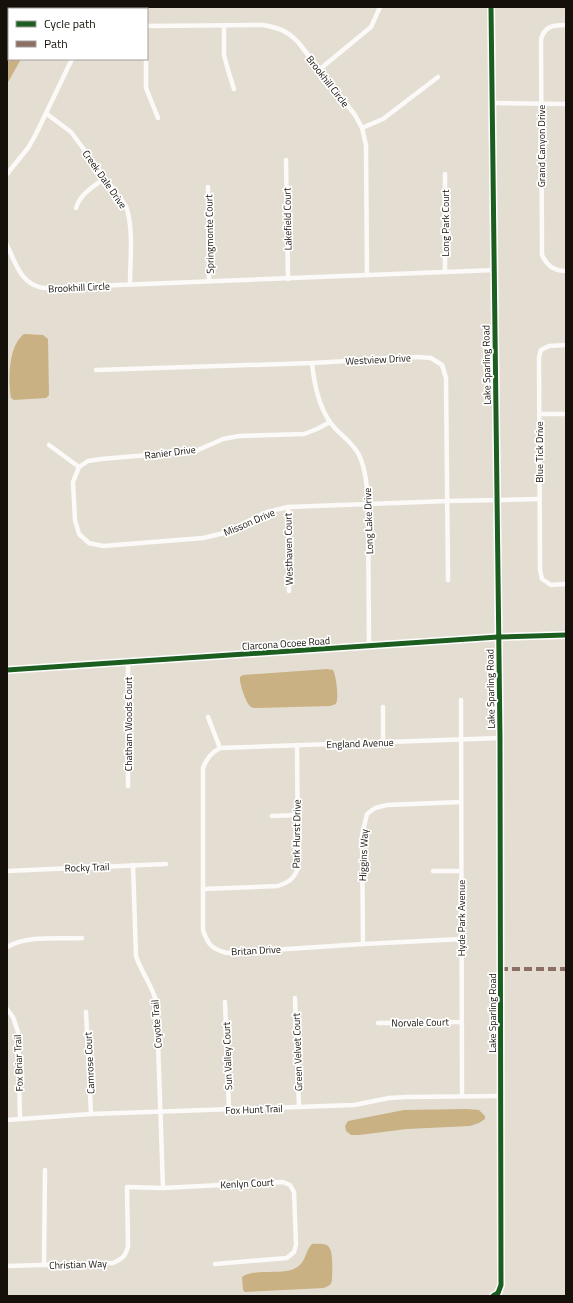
<svg xmlns="http://www.w3.org/2000/svg" width="573" height="1303" font-family="'Titillium Web',sans-serif">
	<rect width="100%" height="100%" fill="#e4ddd2"/>
	<g fill="#cab184">
		<polygon points="7,7 46,7 45,9 9,9 9,59 21,59 7,84"/>
		<path d="M 24,334 L 43,335 L 48,339 L 49,395 L 46,398 L 14,400 L 11,398 C 8,380 8,346 24,334 Z"/>
		<path d="M 327,669 L 333,670 C 336,675 338,693 337,700 C 337,704 334,705 330,706 L 257,708 C 254,708 252,708 250,706 C 246,703 239,683 240,677 L 243,675 Z"/>
		<polygon points="467,1109 479,1110 485,1116 485,1119 479,1123 470,1126 407,1129 359,1135 351,1135 346,1131 345,1126 348,1121 404,1110"/>
		<path d="M 312,1244 C 317,1244 324,1243 328,1246 C 334,1251 332,1273 332,1281 L 330,1285 L 324,1288 L 245,1292 L 243,1290 L 242,1277 C 252,1269 277,1274 291,1270 C 307,1265 304,1252 312,1244 Z"/>
	</g>
	<g fill="none" stroke-linecap="round" stroke-linejoin="round">
		<g stroke="#fbfaf8" stroke-width="4.5">
			<polyline points="224,25 224,55 228,70 234,89"/>
			<path d="M 566,25 C 553,25 545,26 541,39 L 542,255 C 547,266 554,271 566,271"/>
			<path d="M 147,26 L 263,25 C 279,28 286,30 298,42 L 355,115 L 362,128 L 366,145 L 367,275"/>
			<polyline points="146,59 146,88 158,118"/>
			<polyline points="320,69 371,27 380,7"/>
			<polyline points="492,103 566,104"/>
			<path d="M 47,114 L 71,132 L 126,206 C 134,230 130,259 130,284"/>
			<polyline points="362,128 383,119 438,77"/>
			<polyline points="286,160 288,279"/>
			<polyline points="7,174 28,148 36,134 72,59"/>
			<polyline points="208,187 209,281"/>
			<path d="M 76,208 C 80,194 93,187 105,178"/>
			<path d="M 7,245 C 16,264 21,285 44,288 L 495,270"/>
			<polyline points="445,272 445,174"/>
			<polyline points="566,345 549,346 541,350 539,357 540,570 542,579 551,585 566,584"/>
			<path d="M 312,363 C 314,383 318,405 330,422 C 338,434 352,441 359,455 C 366,470 367,487 368,503 L 369,646"/>
			<polyline points="96,370 312,363 418,357 431,358 442,365 446,378 448,580"/>
			<polyline points="539,414 566,414"/>
			<polyline points="49,445 79,467"/>
			<polyline points="79,467 73,482 75,520 79,534 89,543 103,546 203,538 224,533 267,512 288,507 448,501 539,499"/>
			<polyline points="79,467 88,461 101,459 184,452 198,450 223,439 239,436 304,434 317,429 330,422"/>
			<polyline points="288,507 289,591"/>
			<polyline points="128,662 128,786"/>
			<polyline points="461,700 462,1096"/>
			<polyline points="383,707 383,743"/>
			<polyline points="208,717 220,748"/>
			<polyline points="272,816 297,815"/>
			<path d="M 133,865 L 136,956 C 141,971 149,981 154,995 C 157,1001 156,1008 157,1014 L 163,1188"/>
			<polyline points="7,871 166,864"/>
			<polyline points="433,871 461,871"/>
			<path d="M 203,889 L 278,886 C 289,882 294,879 298,868 L 297,745"/>
			<path d="M 462,939 L 363,944 L 227,953 C 212,949 208,945 203,930 L 203,768 C 207,758 211,753 220,748 L 500,738"/>
			<polyline points="363,944 362,835 367,814 375,808 387,805 461,802"/>
			<path d="M 7,947 C 28,935 58,939 82,938"/>
			<polyline points="295,998 299,1107"/>
			<polyline points="225,1002 229,1110"/>
			<polyline points="7,1009 13,1017 18,1032 20,1119"/>
			<polyline points="86,1012 91,1114"/>
			<polyline points="378,1023 461,1022"/>
			<polyline points="7,1120 91,1114 354,1105 389,1098 406,1097 501,1096"/>
			<polyline points="44,1265 45,1170"/>
			<path d="M 7,1266 L 113,1263 C 122,1259 126,1256 128,1246 L 127,1187 L 163,1188 L 283,1182 L 290,1185 L 294,1192 L 296,1245 L 294,1252 L 287,1258 L 215,1264"/>
			<polyline points="493,1296 498,1293 501,1285 500,738 498,637"/>
		</g>
		<g stroke="#fbfaf8" stroke-width="6">
			<polyline points="491,7 498,637"/>
			<polyline points="7,670 498,637 566,635"/>
		</g>
		<polyline stroke="#8d6e63" stroke-width="4" stroke-dasharray="8 4" stroke-linecap="butt" points="500,969 566,969"/>
		<g stroke="#fff" stroke-width="8">
			<g id="cycleway">
				<polyline points="491,7 500,738 501,1285 498,1293 493,1296"/>
				<polyline points="7,670 498,637 566,635"/>
			</g>
		</g>
		<use href="#cycleway" stroke="#1b5e20" stroke-width="5"/>
	</g>
	<g text-anchor="middle" stroke-width="3.5" stroke-linejoin="round" paint-order="stroke">
		<g font-size="10" fill="#15110a" stroke="#fff">
			<text transform="translate(328 81) rotate(52)" y="4">Brookhill Circle</text>
			<text transform="translate(541 146) rotate(-90)" y="4">Grand Canyon Drive</text>
			<text transform="translate(105 179) rotate(55)" y="4">Creek Dale Drive</text>
			<text transform="translate(287 219) rotate(-91)" y="4">Lakefield Court</text>
			<text transform="translate(445 223) rotate(-90)" y="4">Long Park Court</text>
			<text transform="translate(209 234) rotate(-91)" y="4">Springmonte Court</text>
			<text transform="translate(79 287) rotate(-3)" y="4">Brookhill Circle</text>
			<text transform="translate(378 359) rotate(-3)" y="4">Westview Drive</text>
			<text transform="translate(486 365) rotate(-91)" y="4">Lake Sparling Road</text>
			<text transform="translate(170 452) rotate(-7)" y="4">Ranier Drive</text>
			<text transform="translate(539 452) rotate(-90)" y="4">Blue Tick Drive</text>
			<text transform="translate(368 521) rotate(-92)" y="4">Long Lake Drive</text>
			<text transform="translate(249 522) rotate(-23)" y="4">Misson Drive</text>
			<text transform="translate(288 549) rotate(-91)" y="4">Westhaven Court</text>
			<text transform="translate(286 643) rotate(-4)" y="4">Clarcona Ocoee Road</text>
			<text transform="translate(490 689) rotate(-91)" y="4">Lake Sparling Road</text>
			<text transform="translate(128 724) rotate(-90)" y="4">Chatham Woods Court</text>
			<text transform="translate(360 743) rotate(-2)" y="4">England Avenue</text>
			<text transform="translate(296 834) rotate(-89)" y="4">Park Hurst Drive</text>
			<text transform="translate(363 855) rotate(-88)" y="4">Higgins Way</text>
			<text transform="translate(87 867) rotate(-2)" y="4">Rocky Trail</text>
			<text transform="translate(461 918) rotate(-90)" y="4">Hyde Park Avenue</text>
			<text transform="translate(256 950) rotate(-3)" y="4">Britan Drive</text>
			<text transform="translate(492 1013) rotate(-90)" y="4">Lake Sparling Road</text>
			<text transform="translate(420 1022) rotate(-1)" y="4">Norvale Court</text>
			<text transform="translate(156 1024) rotate(-94)" y="4">Coyote Trail</text>
			<text transform="translate(297 1052) rotate(-92)" y="4">Green Velvet Court</text>
			<text transform="translate(227 1056) rotate(-92)" y="4">Sun Valley Court</text>
			<text transform="translate(18 1063) rotate(-92)" y="4">Fox Briar Trail</text>
			<text transform="translate(89 1063) rotate(-93)" y="4">Camrose Court</text>
			<text transform="translate(254 1109) rotate(-2)" y="4">Fox Hunt Trail</text>
			<text transform="translate(247 1183) rotate(-3)" y="4">Kenlyn Court</text>
			<text transform="translate(78 1264) rotate(-2)" y="4">Christian Way</text>
		</g>
	</g>
	<rect width="573" height="1303" fill="none" stroke="#15110a" stroke-width="16"/>
	<rect x="8" y="8" width="140" height="52" fill="#ffffff" stroke="#a1a09d"/>
	<rect x="16" y="21" width="20" height="6" fill="#1b5e20" stroke="#a1a09d"/>
	<text x="44" y="28" font-size="12" fill="#15110a">Cycle path</text>
	<rect x="16" y="41" width="20" height="6" fill="#8d6e63" stroke="#a1a09d"/>
	<text x="44" y="48" font-size="12" fill="#15110a">Path</text>
</svg>
